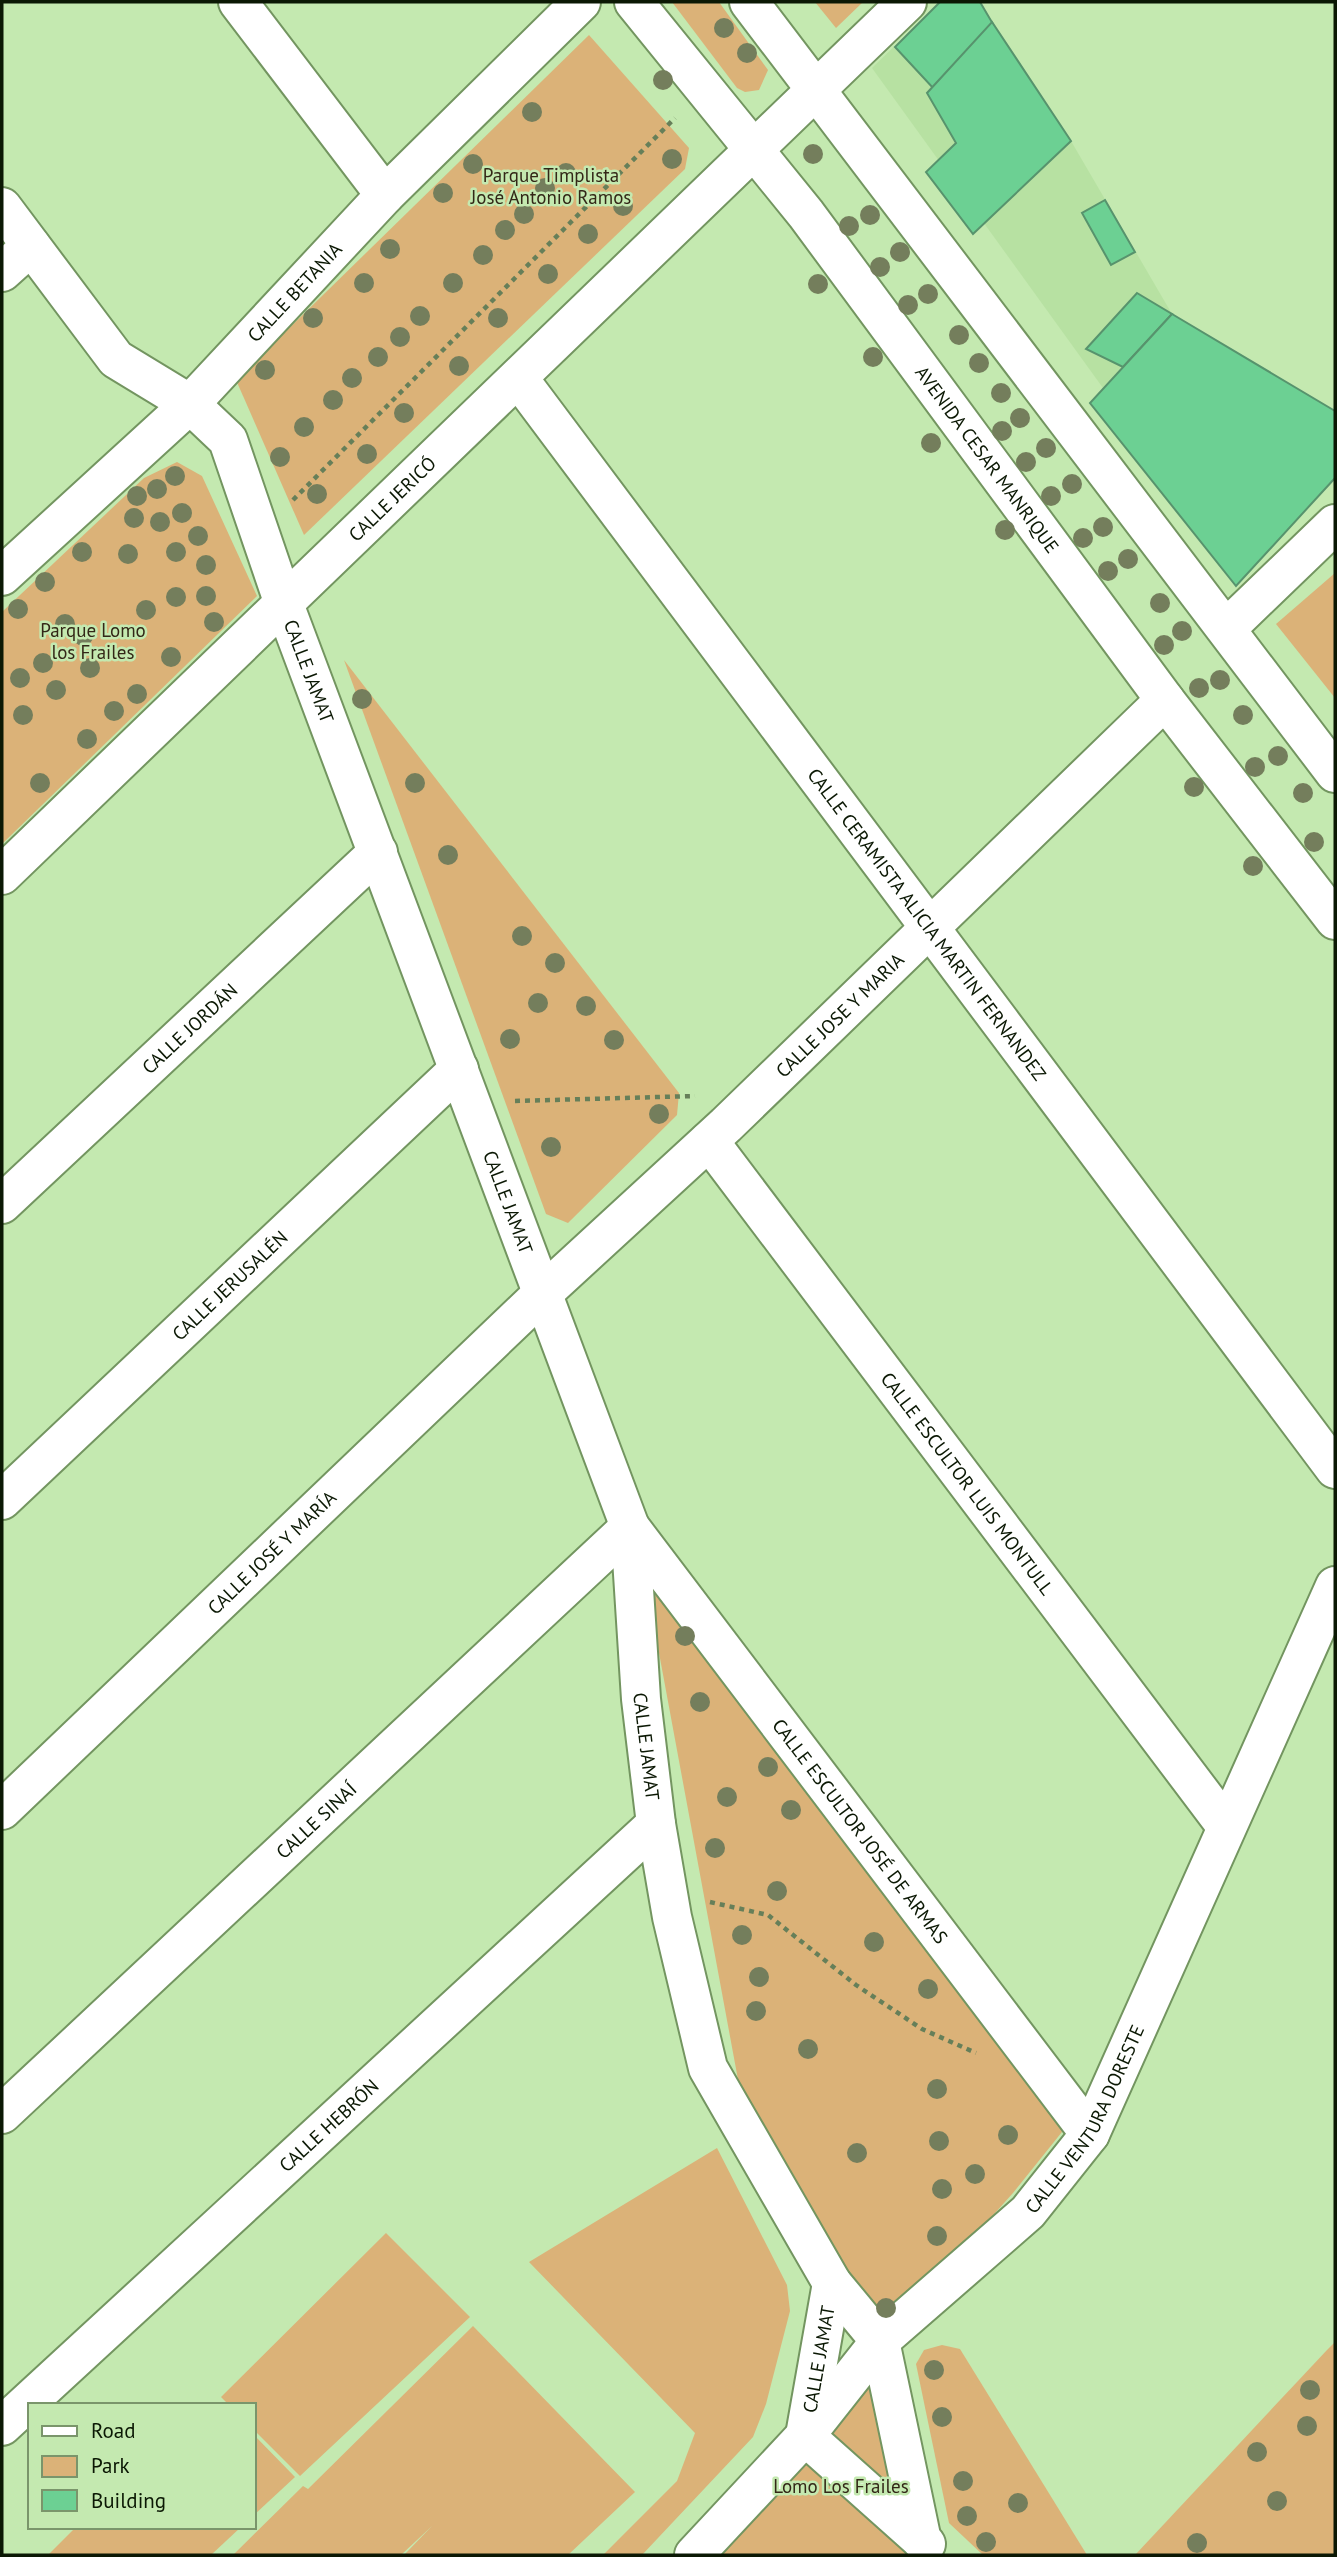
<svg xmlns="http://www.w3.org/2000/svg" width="1337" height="2557" font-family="'PT Sans',sans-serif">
	<rect width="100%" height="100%" fill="#c4e9b0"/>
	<polygon fill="#b7e1a2" points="940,2 980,2 1071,141 1172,314 1103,388 872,68"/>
	<g fill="#dbb278">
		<polygon points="672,2 719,2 768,70 759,90 745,92 737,88"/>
		<polygon points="815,2 863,2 836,28"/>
		<polygon points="589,35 689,148 685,169 304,535 236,380"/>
		<polygon points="177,462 202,476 257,596 2,844 2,612 144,478"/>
		<polygon points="1335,573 1335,698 1276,624"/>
		<polygon points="344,660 679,1093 677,1115 568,1223 546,1214"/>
		<polygon points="642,1561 1070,2122 1013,2193 880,2341 937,2555 685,2555 880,2341 739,2085"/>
		<polygon points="717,2148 787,2285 790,2311 766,2404 753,2437 642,2555 603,2555 677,2481 695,2433 529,2262"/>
		<polygon points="386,2233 470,2317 300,2476 254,2430 254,2405 229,2405 221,2397"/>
		<polygon points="473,2326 635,2492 568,2555 404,2555 432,2526 401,2555 233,2555 303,2486 308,2489"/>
		<polygon points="1335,2342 1335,2555 1135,2555 1327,2350"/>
		<polygon points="942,2345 960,2349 1087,2555 983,2555 949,2523 916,2364 924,2350"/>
		<polygon points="254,2435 295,2477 254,2515"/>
		<polygon points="76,2527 241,2527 211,2555 48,2555"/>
	</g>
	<g fill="#6cd093" stroke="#57936d" stroke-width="2">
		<polygon points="940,2 980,2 993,24 934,89 895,47"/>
		<polygon points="992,22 1071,141 973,234 926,172 956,143 927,93"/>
		<polygon points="1105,200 1135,252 1111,265 1082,213"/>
		<polygon points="1137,293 1172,314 1123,367 1086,349"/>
		<polygon points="1172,314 1335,411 1335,478 1236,586 1090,403"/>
	</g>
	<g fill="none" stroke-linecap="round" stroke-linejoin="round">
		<g stroke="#739560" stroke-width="42">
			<g id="minor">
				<polyline points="238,2 385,195"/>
				<path id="s1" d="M 2,207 L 116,359 L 190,404 L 228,440 L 284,604 L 630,1527 L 641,1699 L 656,1824 L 672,1917 L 708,2068 L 832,2283 L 880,2341 L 922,2541"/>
				<polyline points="2,272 31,246"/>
				<path id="s2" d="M 519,379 L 1335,1469"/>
				<path id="s3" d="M 2,576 L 190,404 L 385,195 L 581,2"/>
				<polyline points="1227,628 1335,524"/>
				<path id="s4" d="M 2,875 L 907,2"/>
				<path id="s5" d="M 709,1141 L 1226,1826"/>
				<path id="s6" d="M 2,1204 L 378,852"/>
				<path id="s7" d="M 2,1500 L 459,1069"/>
				<path id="s8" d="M 2,1810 L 541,1295 L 726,1125 L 1165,700"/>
				<path id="s9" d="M 2,2114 L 630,1527 L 1090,2134"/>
				<path id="s10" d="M 2,2426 L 656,1824"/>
				<path id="s11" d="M 806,2430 L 832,2283"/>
				<polyline points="805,2436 926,2544"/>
				<path id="s12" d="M 694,2555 L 805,2436 L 880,2341 L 1028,2212 L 1090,2134 L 1335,1586"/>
			</g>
		</g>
		<g stroke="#739560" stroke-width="42">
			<g id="tertiary">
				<path id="s13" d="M 634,2 L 806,214 L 1165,700 L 1335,920"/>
				<polyline points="749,2 1335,773"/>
			</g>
		</g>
		<g stroke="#667f59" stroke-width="4.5" stroke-dasharray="5 5" stroke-linecap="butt">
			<polyline points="293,500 675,118"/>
			<polyline points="515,1101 695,1096"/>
			<polyline points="710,1902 768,1915 856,1985 922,2029 976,2053"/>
		</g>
		<use href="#minor" stroke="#fff" stroke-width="38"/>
		<use href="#tertiary" stroke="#fff" stroke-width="38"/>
	</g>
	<g fill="#747e5c">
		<circle cx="724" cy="28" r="10"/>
		<circle cx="747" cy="53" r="10"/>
		<circle cx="663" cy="80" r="10"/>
		<circle cx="532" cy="112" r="10"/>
		<circle cx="813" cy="154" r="10"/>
		<circle cx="672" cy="159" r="10"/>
		<circle cx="473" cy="164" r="10"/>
		<circle cx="566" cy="173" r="10"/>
		<circle cx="545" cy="188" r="10"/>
		<circle cx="443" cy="193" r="10"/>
		<circle cx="623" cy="206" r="10"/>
		<circle cx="524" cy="214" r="10"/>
		<circle cx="870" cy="215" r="10"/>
		<circle cx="849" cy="226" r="10"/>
		<circle cx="505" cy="230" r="10"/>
		<circle cx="588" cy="234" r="10"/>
		<circle cx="390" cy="249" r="10"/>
		<circle cx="900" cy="252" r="10"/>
		<circle cx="483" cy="255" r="10"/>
		<circle cx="880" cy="267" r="10"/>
		<circle cx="548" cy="274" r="10"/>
		<circle cx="364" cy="283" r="10"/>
		<circle cx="453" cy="283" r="10"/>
		<circle cx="818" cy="284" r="10"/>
		<circle cx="928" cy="294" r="10"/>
		<circle cx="908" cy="305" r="10"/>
		<circle cx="420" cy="316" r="10"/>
		<circle cx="313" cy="318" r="10"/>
		<circle cx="498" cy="318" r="10"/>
		<circle cx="959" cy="335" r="10"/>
		<circle cx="400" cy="337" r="10"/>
		<circle cx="378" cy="357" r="10"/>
		<circle cx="873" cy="357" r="10"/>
		<circle cx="979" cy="363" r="10"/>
		<circle cx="459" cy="366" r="10"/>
		<circle cx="265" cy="370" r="10"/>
		<circle cx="352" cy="378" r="10"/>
		<circle cx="1001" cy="393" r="10"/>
		<circle cx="333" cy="400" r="10"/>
		<circle cx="404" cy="413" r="10"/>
		<circle cx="1020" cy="418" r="10"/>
		<circle cx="304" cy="427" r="10"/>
		<circle cx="1002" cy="431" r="10"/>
		<circle cx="931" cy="443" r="10"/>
		<circle cx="1046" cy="448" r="10"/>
		<circle cx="367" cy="454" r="10"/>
		<circle cx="280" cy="457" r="10"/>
		<circle cx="1026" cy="462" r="10"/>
		<circle cx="175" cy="476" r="10"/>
		<circle cx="1072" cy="484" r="10"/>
		<circle cx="157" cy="489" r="10"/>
		<circle cx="317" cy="494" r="10"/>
		<circle cx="137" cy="496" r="10"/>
		<circle cx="1051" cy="496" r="10"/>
		<circle cx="182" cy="513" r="10"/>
		<circle cx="134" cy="518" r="10"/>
		<circle cx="160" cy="522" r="10"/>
		<circle cx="1103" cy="527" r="10"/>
		<circle cx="1005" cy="530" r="10"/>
		<circle cx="198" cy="536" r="10"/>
		<circle cx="1083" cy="538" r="10"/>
		<circle cx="82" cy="552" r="10"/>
		<circle cx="176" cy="552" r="10"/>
		<circle cx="128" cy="554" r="10"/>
		<circle cx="1128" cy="559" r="10"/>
		<circle cx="206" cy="565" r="10"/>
		<circle cx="1108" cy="571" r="10"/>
		<circle cx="45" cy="582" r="10"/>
		<circle cx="206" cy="596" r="10"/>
		<circle cx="176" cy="597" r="10"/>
		<circle cx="1160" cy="603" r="10"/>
		<circle cx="18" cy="609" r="10"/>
		<circle cx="146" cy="610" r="10"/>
		<circle cx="214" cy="622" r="10"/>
		<circle cx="65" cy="624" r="10"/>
		<circle cx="1182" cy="631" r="10"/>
		<circle cx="83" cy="636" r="10"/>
		<circle cx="1164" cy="645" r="10"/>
		<circle cx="171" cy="657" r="10"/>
		<circle cx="43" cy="663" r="10"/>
		<circle cx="90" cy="668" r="10"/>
		<circle cx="20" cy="678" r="10"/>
		<circle cx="1220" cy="680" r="10"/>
		<circle cx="1199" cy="688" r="10"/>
		<circle cx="56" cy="690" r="10"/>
		<circle cx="137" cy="694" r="10"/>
		<circle cx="362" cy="699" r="10"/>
		<circle cx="114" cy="711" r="10"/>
		<circle cx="23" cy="715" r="10"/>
		<circle cx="1243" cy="715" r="10"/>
		<circle cx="87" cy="739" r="10"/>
		<circle cx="1278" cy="756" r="10"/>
		<circle cx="1255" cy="767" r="10"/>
		<circle cx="40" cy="783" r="10"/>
		<circle cx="415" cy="783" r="10"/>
		<circle cx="1194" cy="787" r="10"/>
		<circle cx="1303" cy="793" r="10"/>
		<circle cx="1314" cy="842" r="10"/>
		<circle cx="448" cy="855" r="10"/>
		<circle cx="1253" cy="866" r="10"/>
		<circle cx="522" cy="936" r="10"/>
		<circle cx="555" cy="963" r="10"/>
		<circle cx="538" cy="1003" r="10"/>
		<circle cx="586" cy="1006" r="10"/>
		<circle cx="510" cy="1039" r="10"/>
		<circle cx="614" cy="1040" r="10"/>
		<circle cx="659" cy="1114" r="10"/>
		<circle cx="551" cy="1147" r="10"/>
		<circle cx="685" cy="1636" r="10"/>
		<circle cx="700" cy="1702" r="10"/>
		<circle cx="768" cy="1767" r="10"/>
		<circle cx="727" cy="1797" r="10"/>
		<circle cx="791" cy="1810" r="10"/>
		<circle cx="715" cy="1848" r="10"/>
		<circle cx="777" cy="1891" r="10"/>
		<circle cx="742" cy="1935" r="10"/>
		<circle cx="874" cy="1942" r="10"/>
		<circle cx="759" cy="1977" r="10"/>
		<circle cx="928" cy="1989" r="10"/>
		<circle cx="756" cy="2011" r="10"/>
		<circle cx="808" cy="2049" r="10"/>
		<circle cx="937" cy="2089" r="10"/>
		<circle cx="1008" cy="2135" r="10"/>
		<circle cx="939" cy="2141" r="10"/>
		<circle cx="857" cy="2153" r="10"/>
		<circle cx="975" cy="2174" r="10"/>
		<circle cx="942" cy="2189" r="10"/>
		<circle cx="937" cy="2236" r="10"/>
		<circle cx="886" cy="2308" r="10"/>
		<circle cx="934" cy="2370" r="10"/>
		<circle cx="1310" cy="2390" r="10"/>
		<circle cx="942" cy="2417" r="10"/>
		<circle cx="1307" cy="2426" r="10"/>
		<circle cx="1257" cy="2452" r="10"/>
		<circle cx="963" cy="2481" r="10"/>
		<circle cx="1277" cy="2501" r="10"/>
		<circle cx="1018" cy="2503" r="10"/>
		<circle cx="967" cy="2516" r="10"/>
		<circle cx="986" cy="2542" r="10"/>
		<circle cx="1197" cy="2543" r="10"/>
	</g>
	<g text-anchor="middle" stroke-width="5" stroke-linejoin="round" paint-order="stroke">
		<g font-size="19" fill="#332717" stroke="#c4e9b0">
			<text x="551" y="182">Parque Timplista<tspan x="551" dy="22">José Antonio Ramos</tspan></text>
			<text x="93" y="637">Parque Lomo<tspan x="93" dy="22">los Frailes</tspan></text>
			<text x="841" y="2493">Lomo Los Frailes</text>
		</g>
		<g font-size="19" fill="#0b1804" stroke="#c4e9b0">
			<text dy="7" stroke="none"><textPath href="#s3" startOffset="408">CALLE BETANIA</textPath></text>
			<text dy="7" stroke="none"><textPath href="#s13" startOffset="578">AVENIDA CESAR MANRIQUE</textPath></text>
			<text dy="7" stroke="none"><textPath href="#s4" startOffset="542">CALLE JERICÓ</textPath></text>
			<text dy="7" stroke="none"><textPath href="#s1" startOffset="574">CALLE JAMAT</textPath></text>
			<text dy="7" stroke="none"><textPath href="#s2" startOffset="681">CALLE CERAMISTA ALICIA MARTIN FERNANDEZ</textPath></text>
			<text dy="7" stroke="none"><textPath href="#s8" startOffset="1155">CALLE JOSE Y MARIA</textPath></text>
			<text dy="7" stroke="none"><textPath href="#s6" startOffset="257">CALLE JORDÁN</textPath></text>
			<text dy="7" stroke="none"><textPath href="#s1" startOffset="1141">CALLE JAMAT</textPath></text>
			<text dy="7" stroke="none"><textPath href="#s7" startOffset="313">CALLE JERUSALÉN</textPath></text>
			<text dy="7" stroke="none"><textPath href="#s5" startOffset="429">CALLE ESCULTOR LUIS MONTULL</textPath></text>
			<text dy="7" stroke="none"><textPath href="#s8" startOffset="373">CALLE JOSÉ Y MARÍA</textPath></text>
			<text dy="7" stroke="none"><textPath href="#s1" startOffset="1708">CALLE JAMAT</textPath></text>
			<text dy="7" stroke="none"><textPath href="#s9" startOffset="430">CALLE SINAÍ</textPath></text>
			<text dy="7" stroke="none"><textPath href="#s9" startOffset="1241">CALLE ESCULTOR JOSÉ DE ARMAS</textPath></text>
			<text dy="7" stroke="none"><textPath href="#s12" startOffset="590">CALLE VENTURA DORESTE</textPath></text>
			<text dy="7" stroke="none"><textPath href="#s10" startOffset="444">CALLE HEBRÓN</textPath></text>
			<text dy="7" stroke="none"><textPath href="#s11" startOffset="72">CALLE JAMAT</textPath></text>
		</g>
	</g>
	<rect width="1337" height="2557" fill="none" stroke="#0b1804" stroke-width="7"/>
	<rect x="28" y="2403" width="228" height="126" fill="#c4e9b0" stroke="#7a956b" stroke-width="2"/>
	<rect x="42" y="2426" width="35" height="10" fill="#ffffff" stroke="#7a956b" stroke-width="2"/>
	<text x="91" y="2438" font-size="21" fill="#0b1804">Road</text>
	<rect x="42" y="2456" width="35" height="21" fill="#dbb278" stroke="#7a956b" stroke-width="2"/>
	<text x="91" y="2473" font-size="21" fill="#0b1804">Park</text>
	<rect x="42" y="2490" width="35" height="21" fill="#6cd093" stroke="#7a956b" stroke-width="2"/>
	<text x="91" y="2508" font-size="21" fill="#0b1804">Building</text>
</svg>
